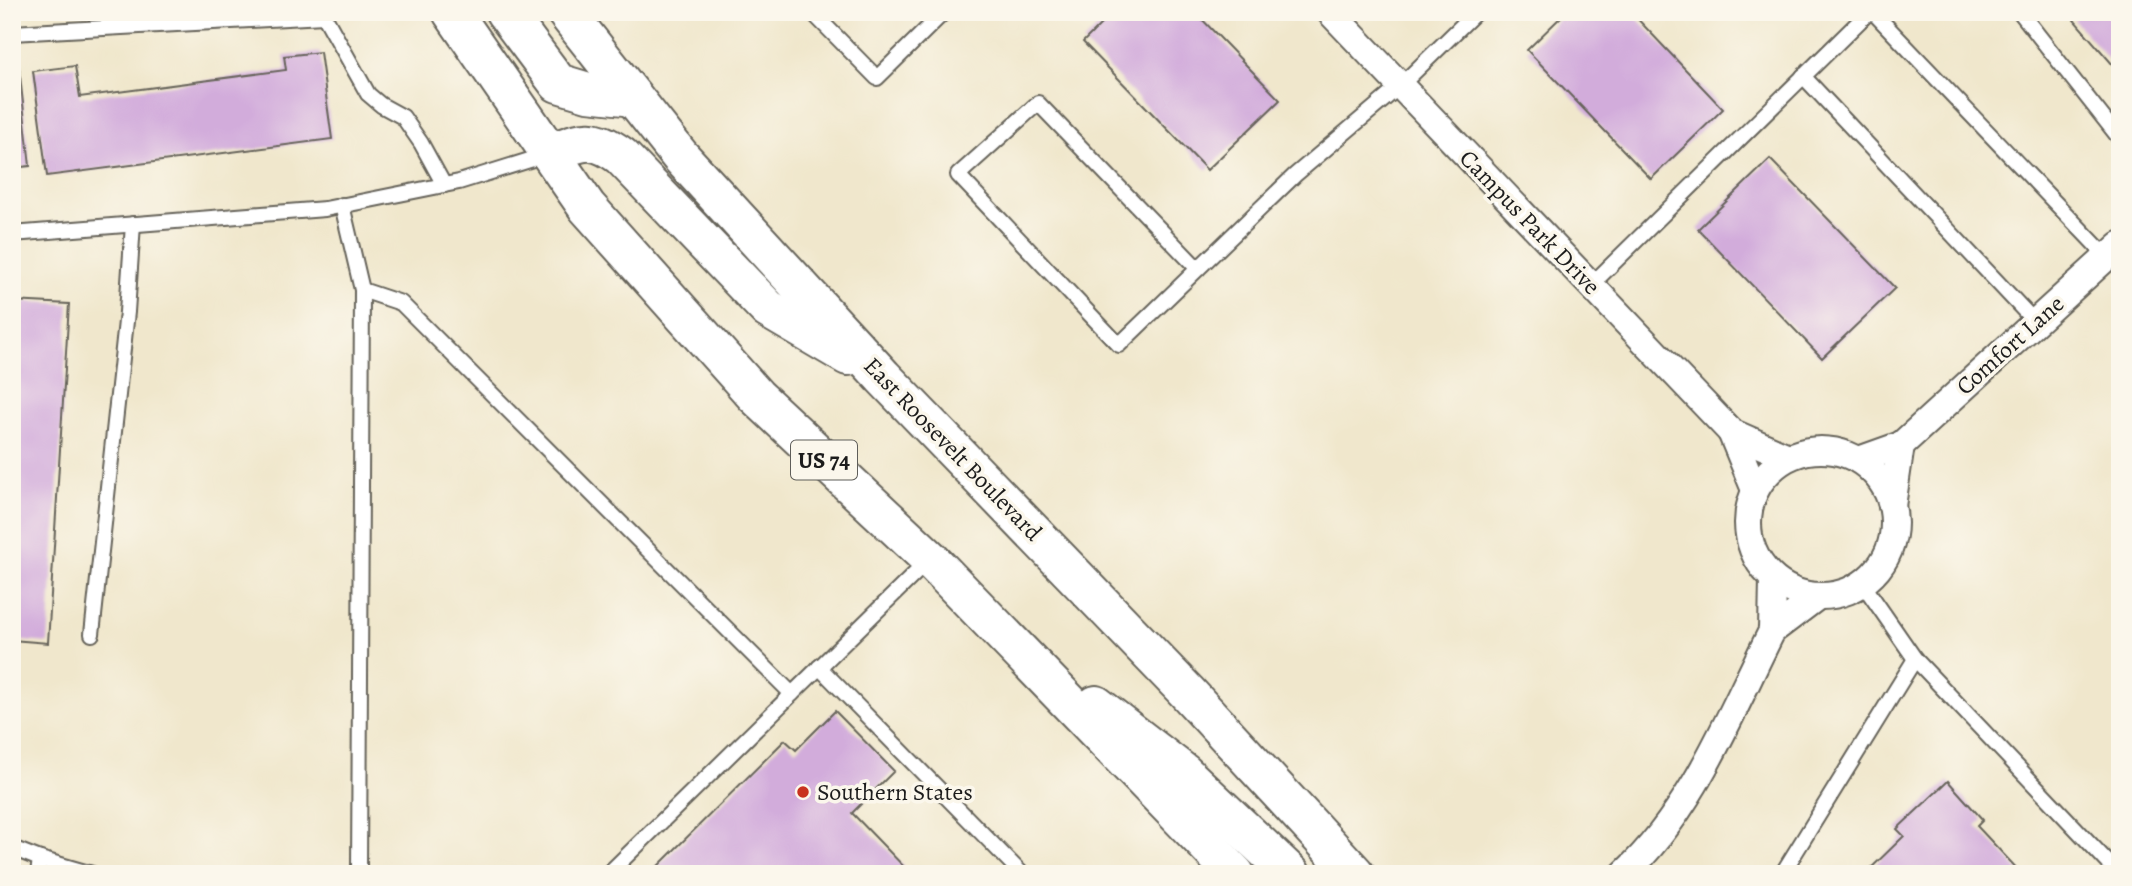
<svg xmlns="http://www.w3.org/2000/svg" width="2132" height="886" font-family="Alegreya,serif">
	<rect width="100%" height="100%" fill="#fbf7ec"/>
	<filter id="ink" filterUnits="userSpaceOnUse"><feTurbulence type="fractalNoise" baseFrequency=".0143" numOctaves="2"/><feDisplacementMap in="SourceGraphic" scale="14" xChannelSelector="R" yChannelSelector="G"/><feConvolveMatrix kernelMatrix="1 2 1 2 8 2 1 2 1" color-interpolation-filters="sRGB"/></filter>
	<filter id="wash" filterUnits="userSpaceOnUse"><feTurbulence type="fractalNoise" baseFrequency=".00686" numOctaves="4" result="noise"/><feDisplacementMap in="SourceGraphic" scale="28" xChannelSelector="R" yChannelSelector="G"/><feGaussianBlur stdDeviation="1.57" result="paint"/><feColorMatrix in="noise" values="0 0 0 0 0 0 0 0 0 0 0 0 0 0 0 0 0 1.4 0 .05"/><feComposite in="paint" operator="in"/></filter>
	<g filter="url(#wash)">
		<rect width="100%" height="100%" fill="#f0e7cc"/>
		<g id="blocks">
			<g fill="#d2acdb">
				<polygon points="1113,12 1195,12 1280,100 1207,170 1083,42"/>
				<polygon points="1566,12 1631,12 1723,109 1651,179 1527,50"/>
				<polygon points="2084,12 2120,12 2120,73 2074,20"/>
				<polygon points="320,52 332,139 47,176 33,71 75,66 80,97 286,70 284,56"/>
				<polygon points="19,67 30,166 12,168 12,68"/>
				<polygon points="1770,159 1895,288 1822,358 1698,229"/>
				<polygon points="12,301 69,304 48,643 12,640"/>
				<polygon points="835,711 894,771 852,813 911,874 650,874 785,740 796,750"/>
				<polygon points="1948,781 1983,820 1977,826 2022,874 1865,874 1904,836 1897,829"/>
			</g>
		</g>
	</g>
	<g filter="url(#ink)">
		<use href="#blocks" fill-opacity="0" stroke="#66635a" stroke-width="2"/>
		<g fill="none" stroke-linecap="round" stroke-linejoin="round">
			<g stroke="#66635a" stroke-width="18">
				<g id="lane">
					<polyline points="322,12 368,94 381,105 403,117 421,143 444,185"/>
					<polyline points="812,12 877,78 944,12"/>
					<polyline points="1873,12 2107,257"/>
					<polyline points="2020,12 2120,139"/>
					<polyline points="12,33 324,16"/>
					<polyline points="1803,76 2035,322"/>
					<polyline points="342,205 362,290 359,874"/>
					<polyline points="12,234 325,209 459,182 549,154"/>
					<polyline points="1198,269 1038,103 958,175 1119,345 1295,175 1400,86 1476,12"/>
					<polyline points="1591,285 1869,12"/>
					<polyline points="362,290 401,303 792,694"/>
					<polyline points="1863,584 1915,659 2119,874"/>
					<polyline points="92,634 127,312 133,224"/>
					<polyline points="819,667 1022,874"/>
					<polyline points="12,848 40,859 92,874"/>
					<polyline points="38,874 40,859"/>
					<polyline points="608,874 929,560"/>
					<polyline points="1782,874 1915,659"/>
				</g>
			</g>
			<g stroke="#66635a" stroke-width="30">
				<g id="street">
					<polyline points="1330,12 1731,432"/>
					<polyline points="1901,445 2120,245"/>
					<circle cx="1821" cy="523" r="73"/>
					<polyline points="1859,460 1901,445 1892,506"/>
					<polyline points="1755,490 1731,432 1788,457"/>
					<polyline points="1773,579 1772,631 1817,597"/>
					<path d="M 1624,874 C 1694,809 1730,714 1772,631"/>
				</g>
			</g>
			<g stroke="#66635a" stroke-width="42">
				<g id="highway">
					<polyline points="452,12 587,207 756,396 930,559 1235,874"/>
					<polyline points="505,12 558,83 588,92 633,97"/>
					<polyline points="566,12 680,156 883,377 1187,692 1355,874"/>
					<path d="M 550,153 C 582,141 591,134 621,156 L 768,309 L 848,356"/>
					<polyline points="1096,705 1184,773 1291,874"/>
				</g>
			</g>
			<use href="#lane" stroke="#fff" stroke-width="14"/>
			<use href="#street" stroke="#fff" stroke-width="26"/>
			<use href="#highway" stroke="#fff" stroke-width="38"/>
		</g>
	</g>
	<circle fill="#c8321e" stroke="#fbf7ec" stroke-width="2.5" cx="803" cy="792" r="7"/>
	<g text-anchor="middle" stroke-width="7" stroke-linejoin="round" paint-order="stroke">
		<rect fill="#fbf7ec" stroke="#5f5e5a" stroke-width="2" x="791" y="440.5" width="66" height="39" rx="5"/>
		<g font-size="23" font-weight="bold" fill="#1c1c1c">
			<text x="824" y="468">US 74</text>
		</g>
		<g font-size="24" fill="#1c1c1c" stroke="#fbf7ec">
			<text transform="translate(1530 222) rotate(46)" y="8">Campus Park Drive</text>
			<text transform="translate(2010 345) rotate(-42)" y="8">Comfort Lane</text>
			<text transform="translate(953 449) rotate(46)" y="8">East Roosevelt Boulevard</text>
		</g>
		<g font-size="24" fill="#1c1c1c" stroke="#fbf7ec" text-anchor="start">
			<text x="817" y="800">Southern States</text>
		</g>
	</g>
	<rect width="2132" height="886" fill="none" stroke="#fbf7ec" stroke-width="42"/>
</svg>
